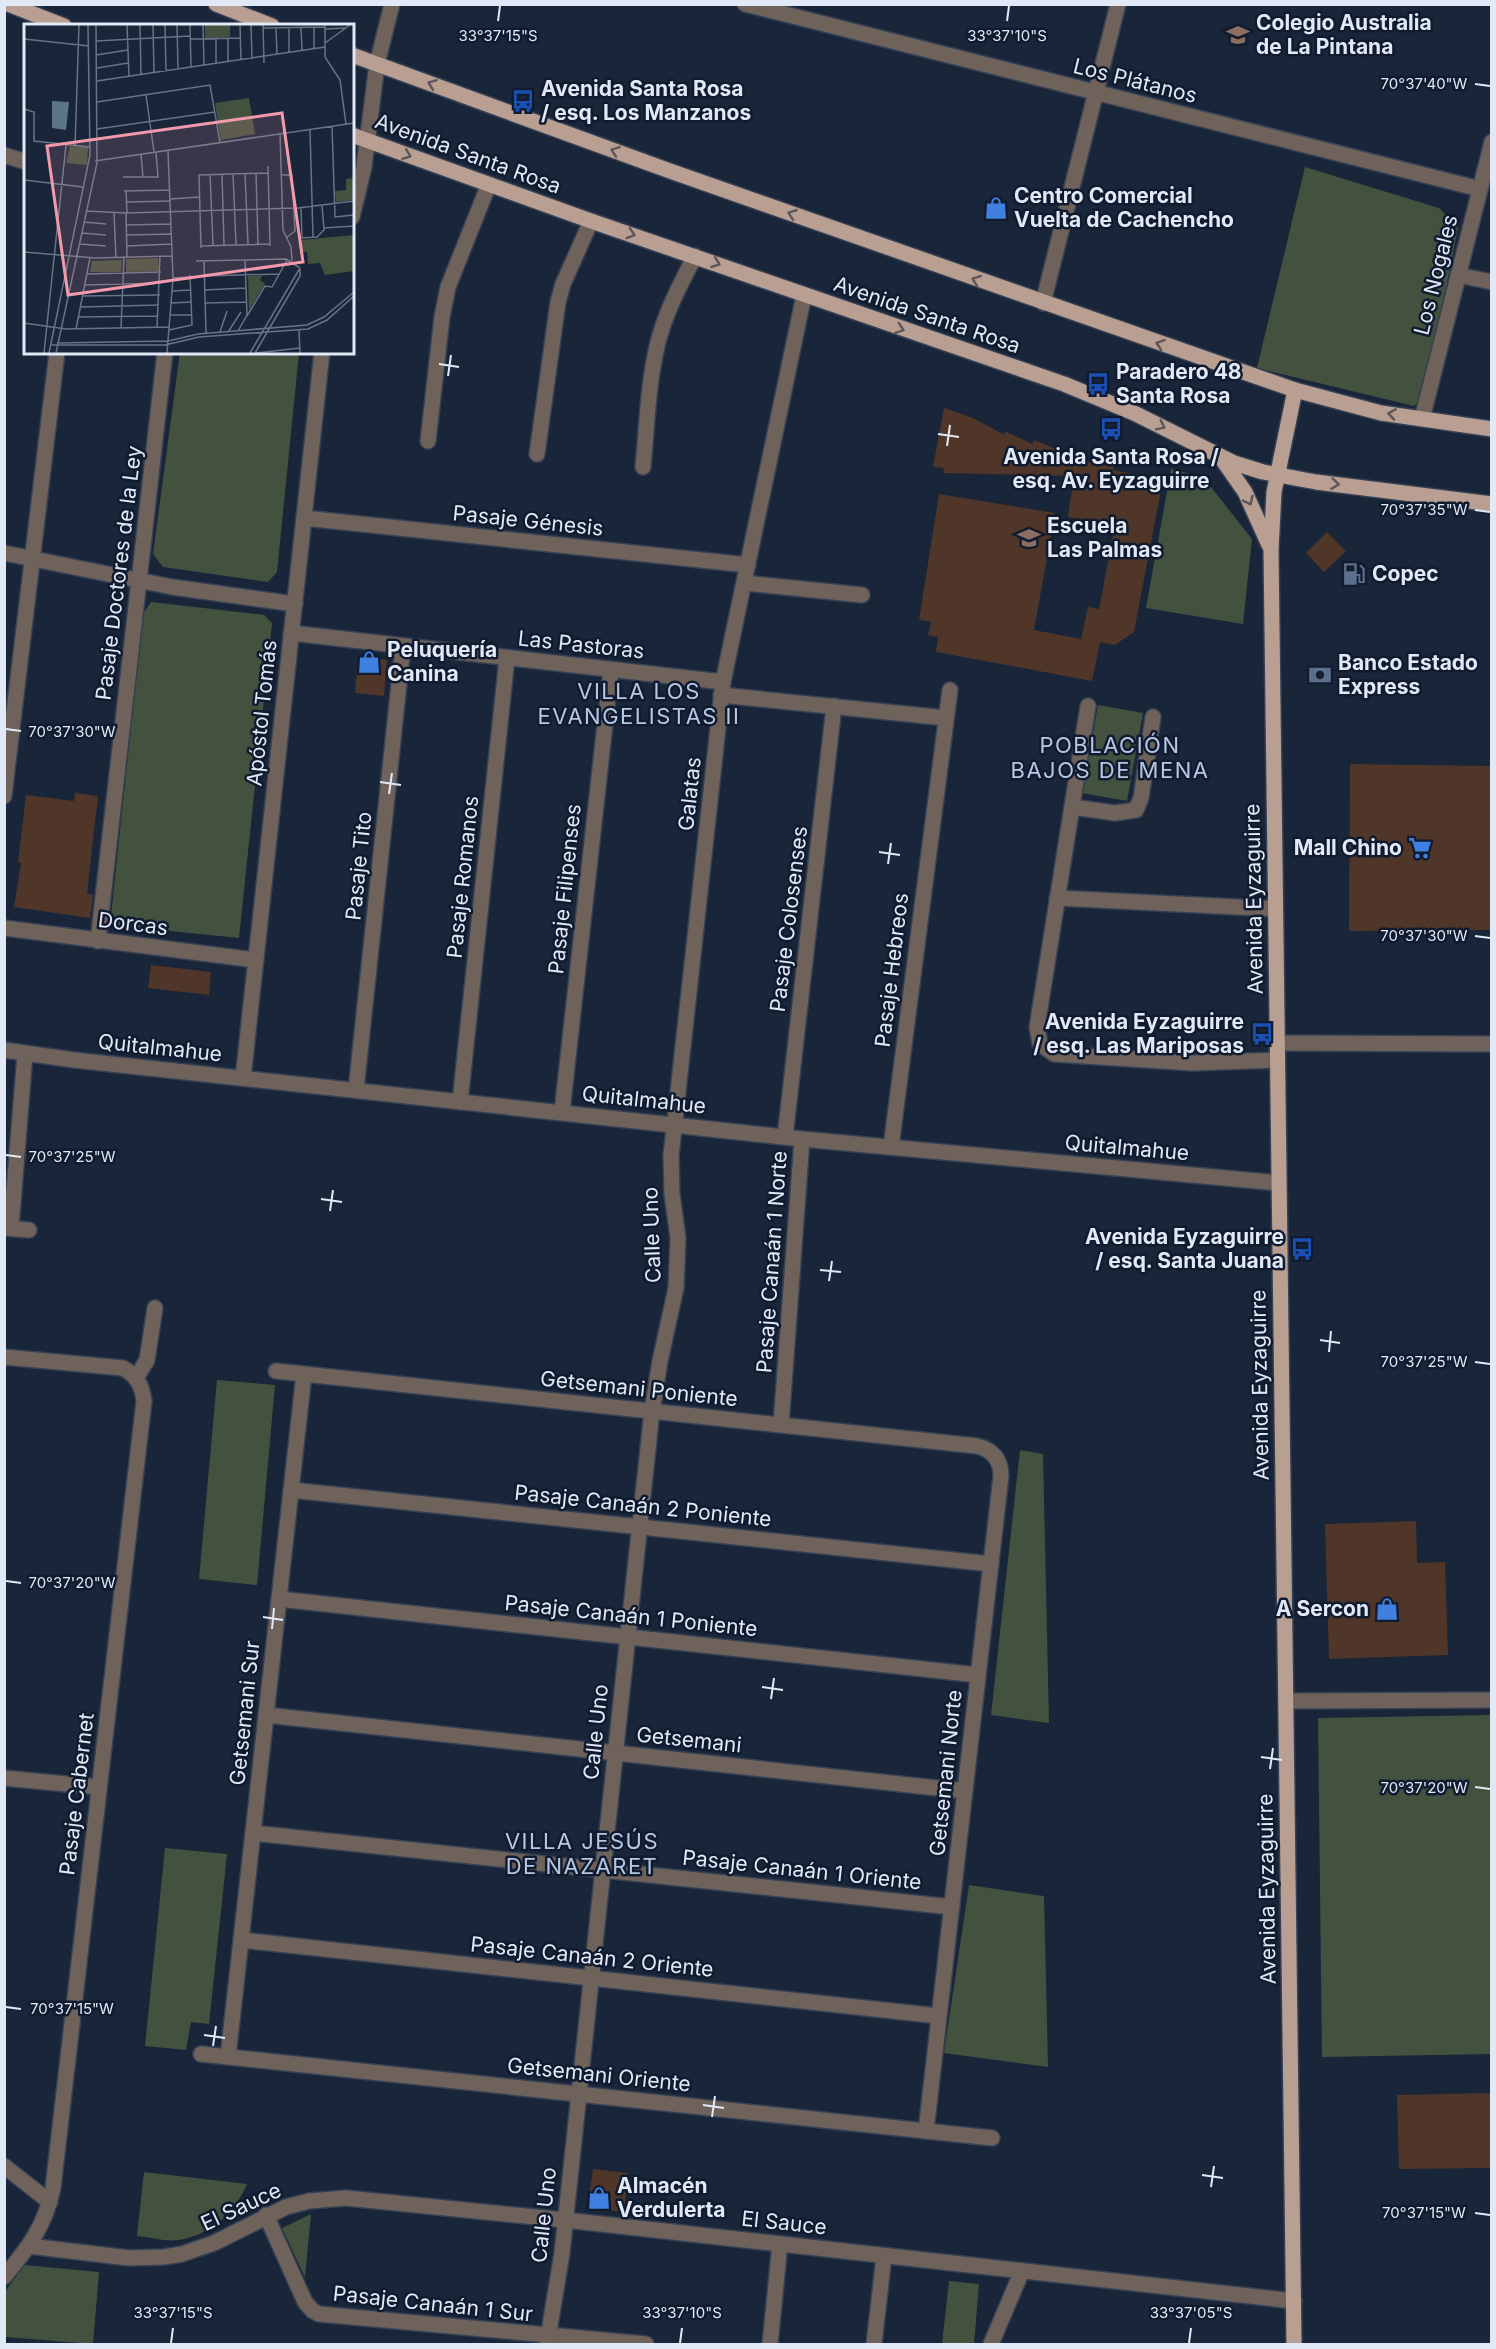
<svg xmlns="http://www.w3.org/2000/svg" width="1496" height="2349" font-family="Inter,sans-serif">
	<rect width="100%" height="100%" fill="#192539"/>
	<g fill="#43523e">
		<polygon points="1305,167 1439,208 1458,228 1424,398 1414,406 1257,368"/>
		<polygon points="180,352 299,353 277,572 268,582 163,567 153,554"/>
		<polygon points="1171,469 1203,477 1252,539 1243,624 1146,608"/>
		<polygon points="151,602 264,615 272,623 239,938 110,925 143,614"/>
		<polygon points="1098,705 1143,713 1127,801 1082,793"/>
		<polygon points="217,1380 275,1385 257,1585 199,1579"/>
		<polygon points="1020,1450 1043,1454 1049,1723 991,1715"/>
		<polygon points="1491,1715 1491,2054 1322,2057 1318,1718"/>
		<polygon points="165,1848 227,1854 209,2024 191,2022 186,2050 145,2046"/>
		<polygon points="969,1885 1044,1896 1048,2067 944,2053"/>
		<path d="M 144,2172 L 247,2184 C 234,2214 212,2234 179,2240 C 166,2242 150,2237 137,2236 Z"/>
		<polygon points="311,2214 305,2277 282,2228"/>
		<polygon points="24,2265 99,2272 93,2344 5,2337 5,2292"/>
		<polygon points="949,2281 979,2284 974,2344 942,2344"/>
	</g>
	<g fill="#4f3628">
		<polygon points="944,408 973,418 1005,435 1005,431 1032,444 1034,440 1073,456 1072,460 1114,466 1113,470 1145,476 1143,487 1161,490 1134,632 1115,645 1100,642 1092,681 936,652 938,637 928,635 931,622 919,620 939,494 1055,513 1034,630 1081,639 1088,607 1099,609 1115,524 1068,517 1074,476 943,473 944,468 933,467"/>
		<polygon points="1327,532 1346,551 1324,572 1306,553"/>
		<polygon points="358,657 387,660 384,696 355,693"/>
		<polygon points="1350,764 1491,766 1491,930 1349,931"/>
		<polygon points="75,793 98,796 87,894 93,895 90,918 14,907 21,863 18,862 26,795 74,801"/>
		<polygon points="151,965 211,972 209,995 148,988"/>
		<polygon points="1416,1521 1417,1563 1445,1562 1448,1655 1329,1659 1325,1524"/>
		<polygon points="1491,2093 1491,2168 1399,2169 1397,2095"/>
		<polygon points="593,2169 628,2173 624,2212 588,2208"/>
	</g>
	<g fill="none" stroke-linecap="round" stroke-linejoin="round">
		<g stroke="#354054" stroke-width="18">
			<g id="minor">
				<polyline points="745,4 1480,189"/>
				<polyline points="4,155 26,162"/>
				<polyline points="352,217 364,167 377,64 392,4"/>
				<polyline points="1458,275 1492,282"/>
				<polyline points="1043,303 1118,4"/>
				<polyline points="1422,419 1492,142"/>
				<polyline points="428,441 442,317 448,287 489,184"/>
				<polyline points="537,454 558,302 563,284 591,221"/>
				<path d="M 643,467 C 647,426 648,382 658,342 C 666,311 681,283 695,256"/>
				<polyline points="304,518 748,565"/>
				<polyline points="4,553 172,587 295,604"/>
				<polyline points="744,583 862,595"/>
				<polyline points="291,633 723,682"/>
				<polyline points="721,695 946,718"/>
				<polyline points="1088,706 1037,1027 1040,1044 1054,1054 1192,1063 1277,1060"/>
				<polyline points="4,796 57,352"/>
				<polyline points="1072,807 1115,813 1136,810 1141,798 1153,717"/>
				<polyline points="1057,898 1275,909"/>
				<polyline points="4,928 256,960"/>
				<polyline points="98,941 165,352"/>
				<polyline points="1277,1043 1492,1044"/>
				<polyline points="4,1050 74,1060 802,1139 1279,1183"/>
				<polyline points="243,1078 322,352"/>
				<polyline points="356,1090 403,646"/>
				<polyline points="460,1102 507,658"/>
				<polyline points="562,1112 611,670"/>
				<polyline points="785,1137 834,706"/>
				<polyline points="891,1147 950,690"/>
				<polyline points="4,1228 29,1230"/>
				<polyline points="11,1228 25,1054"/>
				<path d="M 4,1357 L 123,1368 C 137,1376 142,1385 144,1401 L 53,2188 C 45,2226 29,2247 4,2277"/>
				<path d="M 276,1371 L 977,1446 C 993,1450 1001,1460 1001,1476 L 926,2131"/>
				<polyline points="136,1378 147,1360 155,1308"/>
				<polyline points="781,1425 802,1139"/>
				<polyline points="291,1490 991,1564"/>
				<polyline points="279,1599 978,1675"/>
				<polyline points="1286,1701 1492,1700"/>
				<polyline points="266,1715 965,1791"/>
				<polyline points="4,1778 98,1787"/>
				<polyline points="253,1833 952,1907"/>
				<polyline points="241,1940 939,2016"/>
				<polyline points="201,2054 992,2138"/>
				<polyline points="228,2057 304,1374"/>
				<polyline points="4,2166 50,2202"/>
				<polyline points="266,2215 305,2302 313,2311 319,2314 646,2344"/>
				<polyline points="29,2246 129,2258 164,2257 182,2254 214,2243 286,2207 309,2201 346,2198 565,2220 1294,2301"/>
				<polyline points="547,2344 562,2253 652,1411 660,1361 676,1288 678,1238 672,1194 671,1156 723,682 804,295"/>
				<polyline points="770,2344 780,2244"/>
				<polyline points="874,2344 884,2256"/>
				<polyline points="991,2344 1022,2271"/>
			</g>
		</g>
		<g stroke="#354054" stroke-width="18">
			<g id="major">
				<polyline points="8,4 64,26"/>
				<polyline points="216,4 272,26"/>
				<polyline points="352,55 670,171 1295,390 1381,413 1492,429"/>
				<polyline points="352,135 591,221 1064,384 1134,413 1234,463 1263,472 1316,482 1492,504"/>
				<polyline points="1222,459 1245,492 1269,545"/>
				<polyline points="1294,2344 1271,550 1274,492 1295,390"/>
			</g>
		</g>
		<use href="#minor" stroke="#6f625b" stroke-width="15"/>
		<use href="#major" stroke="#b99f91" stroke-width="15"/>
	</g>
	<defs><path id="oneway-chevron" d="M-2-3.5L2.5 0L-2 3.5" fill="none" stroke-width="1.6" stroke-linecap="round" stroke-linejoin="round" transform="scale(1.5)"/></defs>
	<g stroke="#5c565b">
		<use href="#oneway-chevron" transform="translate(432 84) rotate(-160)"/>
		<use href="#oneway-chevron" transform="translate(615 151) rotate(-160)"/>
		<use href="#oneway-chevron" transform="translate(407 155) rotate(20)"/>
		<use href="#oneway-chevron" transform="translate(792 214) rotate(-160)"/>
		<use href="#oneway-chevron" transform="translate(631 234) rotate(18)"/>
		<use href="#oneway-chevron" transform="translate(716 263) rotate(20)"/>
		<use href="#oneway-chevron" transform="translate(976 280) rotate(-160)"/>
		<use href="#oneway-chevron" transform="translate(900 329) rotate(19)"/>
		<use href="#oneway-chevron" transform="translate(1160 344) rotate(-161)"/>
		<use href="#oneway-chevron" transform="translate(1392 414) rotate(-171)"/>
		<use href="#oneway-chevron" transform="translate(1161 426) rotate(26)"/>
		<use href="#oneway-chevron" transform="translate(1335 484) rotate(7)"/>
		<use href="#oneway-chevron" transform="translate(1249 501) rotate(64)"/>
	</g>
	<path fill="none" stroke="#e1e9f7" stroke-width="2" d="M 498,21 L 500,6M 1007,21 L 1009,6M 1475,84 L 1490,86M 439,364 L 459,367M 448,376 L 451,355M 938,434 L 959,437M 947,446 L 950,425M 1475,510 L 1490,512M 6,729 L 21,731M 380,782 L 401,785M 389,794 L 392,773M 879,852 L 900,855M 888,864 L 891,843M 1475,936 L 1490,938M 6,1155 L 21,1157M 321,1199 L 342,1202M 330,1211 L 333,1190M 820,1270 L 841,1272M 829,1281 L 832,1261M 1320,1340 L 1340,1343M 1329,1352 L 1331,1331M 1475,1362 L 1490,1364M 6,1581 L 21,1583M 263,1617 L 283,1620M 272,1629 L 274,1608M 762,1687 L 783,1690M 771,1699 L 774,1678M 1261,1757 L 1282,1760M 1270,1769 L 1273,1748M 1475,1787 L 1490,1789M 6,2007 L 21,2009M 204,2035 L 225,2038M 213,2046 L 216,2026M 703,2105 L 724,2108M 712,2117 L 715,2096M 1202,2175 L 1223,2178M 1211,2187 L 1214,2166M 1475,2213 L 1490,2215M 171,2343 L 173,2328M 680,2343 L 682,2328M 1189,2343 L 1191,2328"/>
	<defs>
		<g id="school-bare" transform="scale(1.8)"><path d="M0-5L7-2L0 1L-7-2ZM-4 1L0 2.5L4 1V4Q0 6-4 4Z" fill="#8d6e63" stroke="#101b2f" stroke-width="2.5" paint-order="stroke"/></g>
		<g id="bus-bare" transform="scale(1.8)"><path d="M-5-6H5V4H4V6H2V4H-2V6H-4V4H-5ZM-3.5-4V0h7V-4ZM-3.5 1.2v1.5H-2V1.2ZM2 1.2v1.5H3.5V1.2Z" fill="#1a4fb4" stroke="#101b2f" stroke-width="2.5" paint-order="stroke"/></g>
		<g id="shop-bare" transform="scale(1.8)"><path d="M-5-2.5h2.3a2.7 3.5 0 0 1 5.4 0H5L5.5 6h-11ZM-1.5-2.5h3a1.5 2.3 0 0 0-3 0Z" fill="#3f7fe0" stroke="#101b2f" stroke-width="2.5" paint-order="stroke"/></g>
		<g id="fuel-bare" transform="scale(1.8)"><path d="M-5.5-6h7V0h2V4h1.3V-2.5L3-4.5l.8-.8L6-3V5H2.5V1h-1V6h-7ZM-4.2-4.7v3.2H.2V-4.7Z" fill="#5c6f8a" stroke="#101b2f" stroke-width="2.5" paint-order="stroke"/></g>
		<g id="bank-bare" transform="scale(1.8)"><path d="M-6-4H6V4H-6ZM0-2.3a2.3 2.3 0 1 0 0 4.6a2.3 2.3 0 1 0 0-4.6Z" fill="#5c6f8a" stroke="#101b2f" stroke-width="2.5" paint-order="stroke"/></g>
		<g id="supermarket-bare" transform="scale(1.8)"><path d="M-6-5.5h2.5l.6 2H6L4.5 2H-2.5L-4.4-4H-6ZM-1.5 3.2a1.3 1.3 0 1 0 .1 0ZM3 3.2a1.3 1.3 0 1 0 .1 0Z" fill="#3f7fe0" stroke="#101b2f" stroke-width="2.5" paint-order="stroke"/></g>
	</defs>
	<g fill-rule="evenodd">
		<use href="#school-bare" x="1238" y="35"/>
		<use href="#bus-bare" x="523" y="101"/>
		<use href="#shop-bare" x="996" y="208"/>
		<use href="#bus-bare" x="1098" y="384"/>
		<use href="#bus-bare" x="1111" y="429"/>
		<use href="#school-bare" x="1029" y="538"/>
		<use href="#fuel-bare" x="1354" y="574"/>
		<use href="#shop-bare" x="369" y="662"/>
		<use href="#bank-bare" x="1320" y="675"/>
		<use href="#supermarket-bare" x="1420" y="848"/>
		<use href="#bus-bare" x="1262" y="1034"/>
		<use href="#bus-bare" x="1302" y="1249"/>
		<use href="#shop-bare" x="1387" y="1609"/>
		<use href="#shop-bare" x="599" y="2198"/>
	</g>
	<g text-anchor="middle" stroke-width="5" stroke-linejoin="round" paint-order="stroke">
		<g font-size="21" font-weight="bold" fill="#e1e9f7" stroke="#101b2f" text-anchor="start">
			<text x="1256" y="30">Colegio Australia<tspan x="1256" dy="24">de La Pintana</tspan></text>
			<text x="541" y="96">Avenida Santa Rosa<tspan x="541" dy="24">/ esq. Los Manzanos</tspan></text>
			<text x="1014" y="203">Centro Comercial<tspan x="1014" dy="24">Vuelta de Cachencho</tspan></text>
			<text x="1116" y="379">Paradero 48<tspan x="1116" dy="24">Santa Rosa</tspan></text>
			<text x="1111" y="464" text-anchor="middle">Avenida Santa Rosa /<tspan x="1111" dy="24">esq. Av. Eyzaguirre</tspan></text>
			<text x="1047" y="533">Escuela<tspan x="1047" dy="24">Las Palmas</tspan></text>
			<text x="1372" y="581">Copec</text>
			<text x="387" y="657">Peluquería<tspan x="387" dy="24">Canina</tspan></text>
			<text x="1338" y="670">Banco Estado<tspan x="1338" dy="24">Express</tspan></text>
			<text x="1402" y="855" text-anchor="end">Mall Chino</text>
			<text x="1244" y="1029" text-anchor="end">Avenida Eyzaguirre<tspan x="1244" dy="24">/ esq. Las Mariposas</tspan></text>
			<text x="1284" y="1244" text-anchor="end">Avenida Eyzaguirre<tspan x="1284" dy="24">/ esq. Santa Juana</tspan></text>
			<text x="1369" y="1616" text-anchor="end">A Sercon</text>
			<text x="617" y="2193">Almacén<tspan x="617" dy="24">Verdulerta</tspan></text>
		</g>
		<g font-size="21" fill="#e1e9f7" stroke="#101b2f">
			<text transform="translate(1135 81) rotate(14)" y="7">Los Plátanos</text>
			<text transform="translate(468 154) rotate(20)" y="7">Avenida Santa Rosa</text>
			<text transform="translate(1436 275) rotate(-76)" y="7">Los Nogales</text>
			<text transform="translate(927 315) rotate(19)" y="7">Avenida Santa Rosa</text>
			<text transform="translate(528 521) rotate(6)" y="7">Pasaje Génesis</text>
			<text transform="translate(119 573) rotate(-83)" y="7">Pasaje Doctores de la Ley</text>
			<text transform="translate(581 645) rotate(6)" y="7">Las Pastoras</text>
			<text transform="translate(262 713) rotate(-84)" y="7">Apóstol Tomás</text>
			<text transform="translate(690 794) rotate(-84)" y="7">Galatas</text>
			<text transform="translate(359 866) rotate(-84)" y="7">Pasaje Tito</text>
			<text transform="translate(463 877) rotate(-84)" y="7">Pasaje Romanos</text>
			<text transform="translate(565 889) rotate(-84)" y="7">Pasaje Filipenses</text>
			<text transform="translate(1254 899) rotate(-91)" y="7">Avenida Eyzaguirre</text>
			<text transform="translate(789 919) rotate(-83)" y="7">Pasaje Colosenses</text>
			<text transform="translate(133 924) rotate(7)" y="7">Dorcas</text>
			<text transform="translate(892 970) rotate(-83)" y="7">Pasaje Hebreos</text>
			<text transform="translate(160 1048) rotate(6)" y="7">Quitalmahue</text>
			<text transform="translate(644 1100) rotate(6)" y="7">Quitalmahue</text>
			<text transform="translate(1127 1148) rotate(5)" y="7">Quitalmahue</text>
			<text transform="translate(652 1235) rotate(-92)" y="7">Calle Uno</text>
			<text transform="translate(772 1262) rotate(-86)" y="7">Pasaje Canaán 1 Norte</text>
			<text transform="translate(1260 1385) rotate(-91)" y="7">Avenida Eyzaguirre</text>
			<text transform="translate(639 1389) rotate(6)" y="7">Getsemani Poniente</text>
			<text transform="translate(643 1506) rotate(6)" y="7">Pasaje Canaán 2 Poniente</text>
			<text transform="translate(631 1616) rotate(6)" y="7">Pasaje Canaán 1 Poniente</text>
			<text transform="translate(245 1713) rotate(-84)" y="7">Getsemani Sur</text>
			<text transform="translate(596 1732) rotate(-84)" y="7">Calle Uno</text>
			<text transform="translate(689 1740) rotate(6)" y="7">Getsemani</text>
			<text transform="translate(946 1773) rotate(-84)" y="7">Getsemani Norte</text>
			<text transform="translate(77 1794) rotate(-83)" y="7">Pasaje Cabernet</text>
			<text transform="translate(802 1870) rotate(6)" y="7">Pasaje Canaán 1 Oriente</text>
			<text transform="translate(1267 1889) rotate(-91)" y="7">Avenida Eyzaguirre</text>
			<text transform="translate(592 1957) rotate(6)" y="7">Pasaje Canaán 2 Oriente</text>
			<text transform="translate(599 2075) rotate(6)" y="7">Getsemani Oriente</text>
			<text transform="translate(241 2207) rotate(-25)" y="7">El Sauce</text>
			<text transform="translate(544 2215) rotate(-84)" y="7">Calle Uno</text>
			<text transform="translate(784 2223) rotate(6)" y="7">El Sauce</text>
			<text transform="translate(433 2304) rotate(6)" y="7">Pasaje Canaán 1 Sur</text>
		</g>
		<g font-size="22" letter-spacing="1.5" fill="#b7c7e3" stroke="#101b2f">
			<text x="639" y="699">VILLA LOS<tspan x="639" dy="25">EVANGELISTAS II</tspan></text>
			<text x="1110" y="753">POBLACIÓN<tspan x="1110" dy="25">BAJOS DE MENA</tspan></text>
			<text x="582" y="1849">VILLA JESÚS<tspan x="582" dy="25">DE NAZARET</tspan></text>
		</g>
	</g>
	<g transform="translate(24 24)">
		<rect width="330" height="330" fill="#192539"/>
		<path d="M 181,1 L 206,1 L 206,13 L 181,14 ZM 225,74 L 231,110 L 197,116 L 191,79 ZM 46,122 L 64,123 L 63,141 L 42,139 ZM 330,154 L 330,176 L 312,178 L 311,167 L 322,166 L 322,155 ZM 330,211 L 330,247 L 301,251 L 296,239 L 284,240 L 283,228 L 278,228 L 277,216 ZM 134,234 L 135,247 L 102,248 L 102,235 ZM 98,236 L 97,248 L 66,248 L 68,237 ZM 224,252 L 238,252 L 236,256 L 241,260 L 225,286 Z" fill="#43523e"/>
		<path d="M 28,77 L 45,78 L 42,106 L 28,104 Z" fill="#5a7688"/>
		<path fill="none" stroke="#697385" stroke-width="1.5" d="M 103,1 L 105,52M 116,1 L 117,51M 129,1 L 130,49M 141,1 L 142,47M 153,1 L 154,45M 166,1 L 167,43M 179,1 L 180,41M 216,1 L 217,36M 227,1 L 228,35M 239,1 L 240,39M 301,1 L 301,33 L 316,56 L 322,100M 290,3 L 290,24M 239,4 L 301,3M 252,4 L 253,30M 265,4 L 265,28M 277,4 L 278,26M 301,5 L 321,4M 0,15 L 65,22M 166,15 L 217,14M 192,15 L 192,40M 204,15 L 204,38M 72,17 L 166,12M 301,19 L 326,1M 72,31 L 104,26M 73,44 L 104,39M 73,57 L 301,23M 122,71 L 130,128M 73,78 L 186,61 L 196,118M 0,85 L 10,88 L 10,117 L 66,123M 308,102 L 311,193 L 330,191M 73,105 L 191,88M 286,106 L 289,213M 256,110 L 259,206 L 267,223 L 268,237M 51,122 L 55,1M 117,131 L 119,153M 71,137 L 330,99M 244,142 L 246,222M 221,149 L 224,220M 232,149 L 234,220M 186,150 L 189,221M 198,150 L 200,221M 209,150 L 212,221M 257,151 L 268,151 L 271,207 L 262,214M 99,153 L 134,153 L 132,129M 0,156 L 59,163M 100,167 L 146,166M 102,167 L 103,189M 146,175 L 175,173M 103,178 L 147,177M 277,184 L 278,214 L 293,213 L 300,206 L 298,181M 62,187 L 102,189 L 274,184 L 330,177M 90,189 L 92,234M 102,189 L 103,233M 60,198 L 82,200M 102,201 L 147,200M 300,204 L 330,202M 58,209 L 82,211M 103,211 L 148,210M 56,220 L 82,222M 103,222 L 148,220M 177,222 L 246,220M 177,224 L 175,151 L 244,149M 0,228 L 71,234 L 148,232M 172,237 L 262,235 L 276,244M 180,238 L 182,309M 63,250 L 137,248M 180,252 L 255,250M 149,254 L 167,253M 61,261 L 137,259M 180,266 L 222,264M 148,267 L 167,266M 59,272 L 136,271M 147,279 L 168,278M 181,279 L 222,278M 56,283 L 135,281M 146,291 L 168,291M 223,292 L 241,262 L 248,263 L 263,236M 54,293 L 134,292M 0,299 L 42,305 L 145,303M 133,303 L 136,232M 97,304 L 100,233M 52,305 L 66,234M 145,306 L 168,301 L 166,251M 275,306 L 276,329M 214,307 L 223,291 L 221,236M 196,308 L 203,287M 204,308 L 217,288M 33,319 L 144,317 L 174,310 L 283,301 L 300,293 L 330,268M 27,321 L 141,321 L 175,313 L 284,305 L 303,296 L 330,272M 20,329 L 42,121M 25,329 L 66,131 L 64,1M 32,329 L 73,139 L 72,1M 143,329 L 149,254 L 144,127M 226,329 L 276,244M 231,329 L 276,252 L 276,245M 232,329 L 276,324"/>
		<path fill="#f29aac" fill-opacity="0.15" stroke="#f29aac" stroke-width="3" d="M 258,89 L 279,238 L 44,271 L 23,122 Z"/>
		<rect width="330" height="330" fill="none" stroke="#e1e9f7" stroke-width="3"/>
	</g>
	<g font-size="15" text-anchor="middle" fill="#e1e9f7" stroke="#101b2f" stroke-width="5" stroke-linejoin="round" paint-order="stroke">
		<text x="498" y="41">33°37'15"S</text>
		<text x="1007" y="41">33°37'10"S</text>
		<text x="1424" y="89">70°37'40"W</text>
		<text x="1424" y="515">70°37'35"W</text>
		<text x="72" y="737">70°37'30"W</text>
		<text x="1424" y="941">70°37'30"W</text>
		<text x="72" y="1162">70°37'25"W</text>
		<text x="1424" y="1367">70°37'25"W</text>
		<text x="72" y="1588">70°37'20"W</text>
		<text x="1424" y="1793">70°37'20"W</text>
		<text x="72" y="2014">70°37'15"W</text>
		<text x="1424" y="2218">70°37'15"W</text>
		<text x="173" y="2318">33°37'15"S</text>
		<text x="682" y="2318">33°37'10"S</text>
		<text x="1191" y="2318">33°37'05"S</text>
	</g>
	<rect width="1496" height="2349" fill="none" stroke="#e1e9f7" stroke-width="12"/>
</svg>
